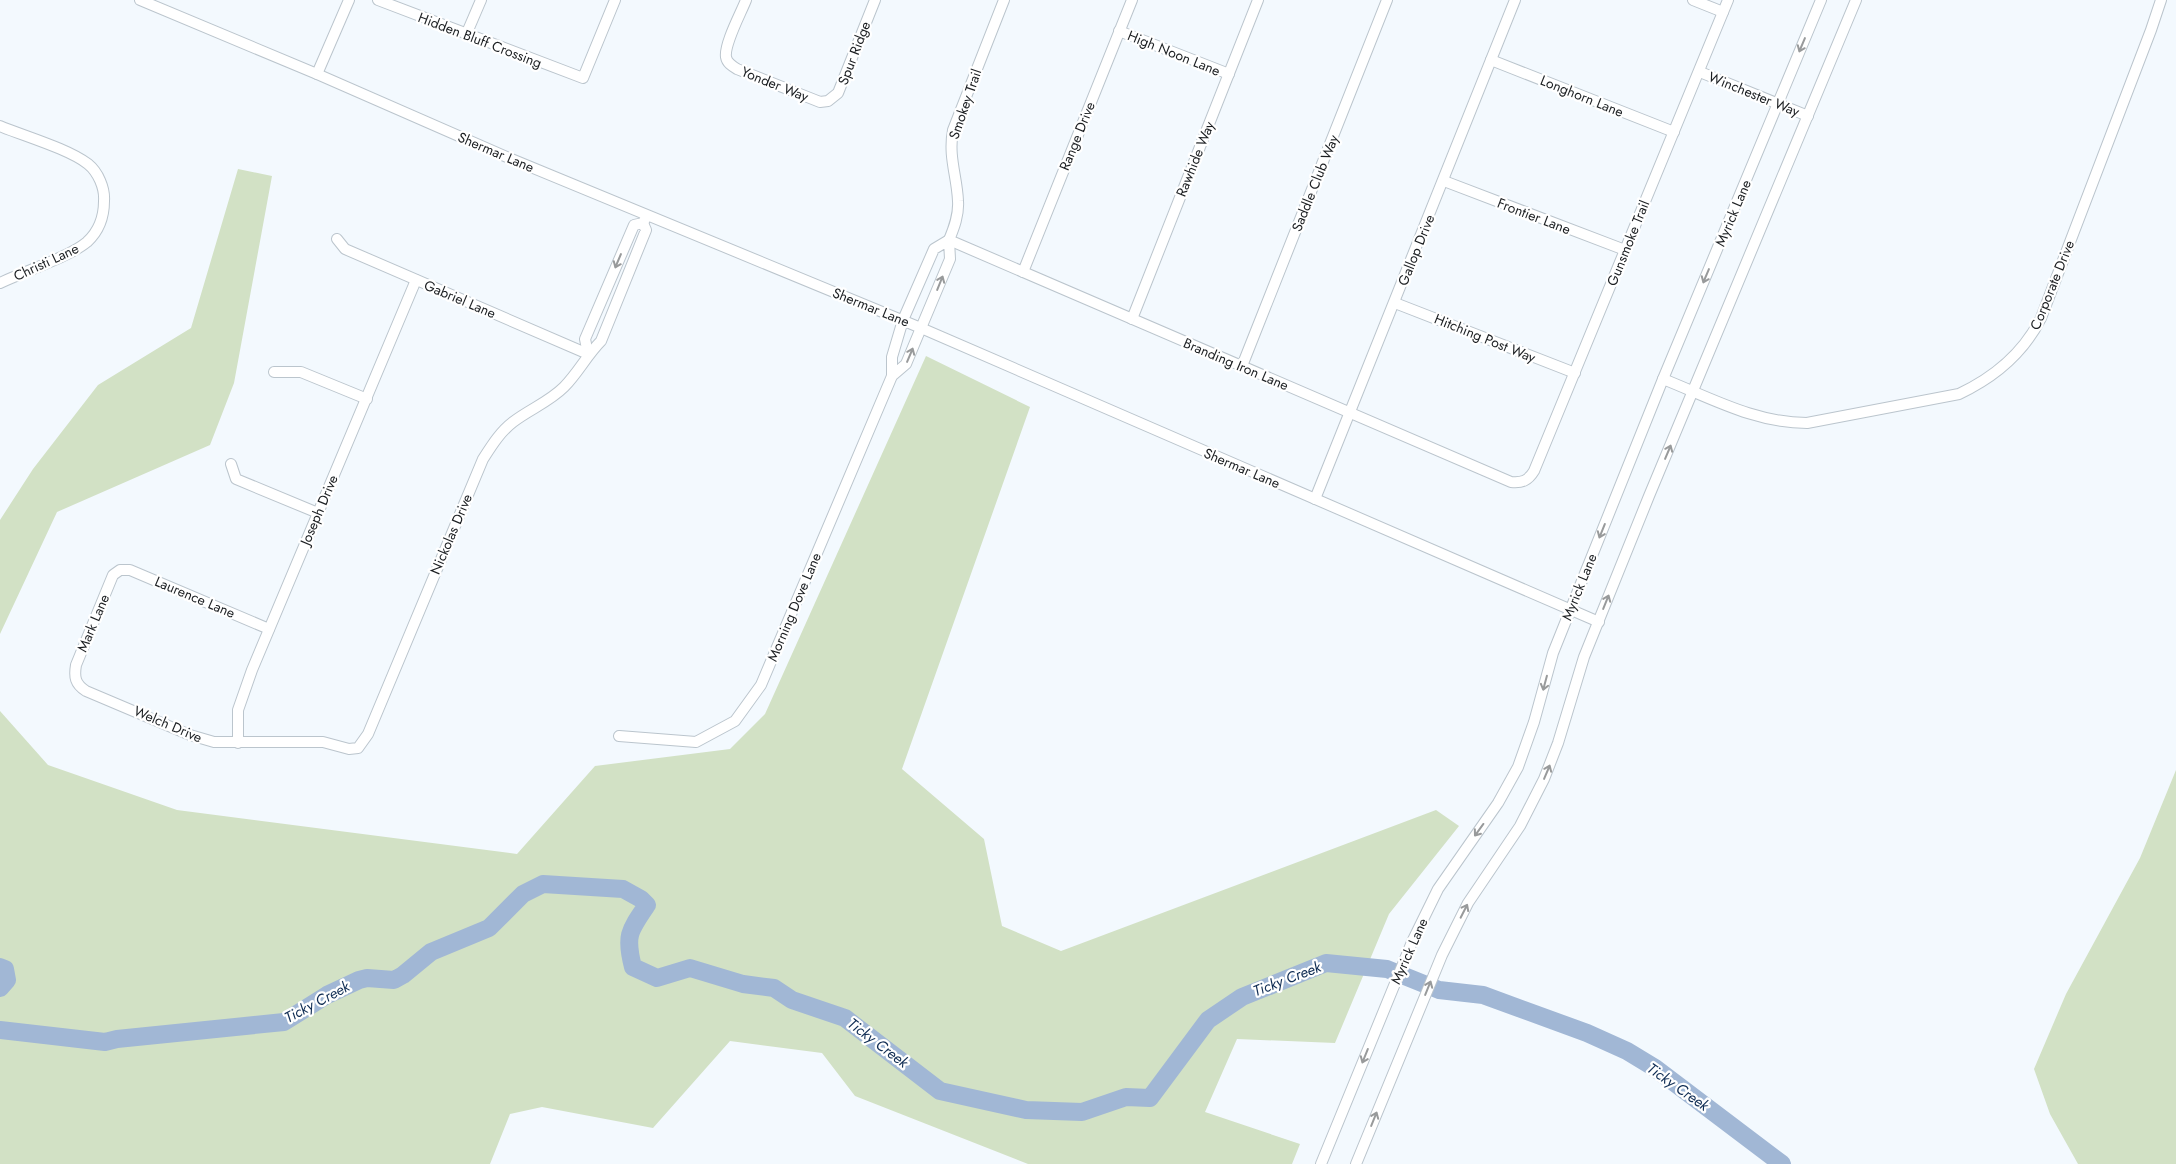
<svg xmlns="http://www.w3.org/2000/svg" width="2176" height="1164" font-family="Jost,sans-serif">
	<rect width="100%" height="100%" fill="#f3f9fe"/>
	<g fill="#d2e1c5">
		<polygon points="238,169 272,176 234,383 210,445 57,512 0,634 0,520 33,469 98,385 191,328"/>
		<polygon points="926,356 1030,407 902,769 984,839 1002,926 1061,951 1436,810 1459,826 1389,914 1335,1043 1237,1039 1205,1112 1300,1144 1292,1164 1028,1164 855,1096 822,1053 730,1041 653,1128 542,1107 510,1114 490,1164 0,1164 0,711 48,765 177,810 517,854 595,766 730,749 765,714"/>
		<polygon points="2176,770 2176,1164 2078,1164 2050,1114 2034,1069 2066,994 2140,858"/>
	</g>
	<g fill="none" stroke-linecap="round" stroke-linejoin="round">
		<g stroke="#a1b7d5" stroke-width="18">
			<polyline points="0,967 5,969 7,980 0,988"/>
			<path d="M 0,1030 L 105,1042 L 117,1039 L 284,1022 L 327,995 L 359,980 L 367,978 L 394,980 L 403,975 L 431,952 L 489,928 L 523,894 L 543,884 L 623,889 L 641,899 L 647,905 C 629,931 625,936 633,967 L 657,978 L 690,968 L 743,984 L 774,988 L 792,1000 L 845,1018 L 940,1091 L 1026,1110 L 1082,1112 L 1126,1097 L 1150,1098 L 1208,1020 L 1242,997 L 1326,963 L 1387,969 L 1439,990 L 1483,995 L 1587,1033 L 1627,1051 L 1655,1068 L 1782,1164"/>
		</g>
		<g stroke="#bbc5cd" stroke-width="12">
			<g id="minor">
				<polyline points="140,0 317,74 509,158 921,328 1599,622"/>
				<polyline points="378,0 583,78 615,0"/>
				<path d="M 746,0 C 741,13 724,44 726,57 C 727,63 732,66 737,69 L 820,102 L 828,101 L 838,93 L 875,0"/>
				<path d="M 1004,0 L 953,130 C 948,157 957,176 958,201 C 959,215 954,228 949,240 L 1511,482 C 1522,483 1528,481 1534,471 L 1728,0"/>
				<polyline points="1693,0 1723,12"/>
				<polyline points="1119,31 1229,74"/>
				<polyline points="466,35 481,0"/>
				<polyline points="1491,60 1674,132"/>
				<polyline points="1700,72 1808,116"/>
				<polyline points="317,74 349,0"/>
				<path d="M 0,126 C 24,136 69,149 88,164 C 98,172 105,188 104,201 C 104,216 99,231 87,242 C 69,257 23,272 0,283"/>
				<polyline points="1444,181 1625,250"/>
				<polyline points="337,239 345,249 588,354"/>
				<polyline points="1023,272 1132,0"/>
				<polyline points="1395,303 1575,373"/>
				<polyline points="1132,319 1258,0"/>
				<polyline points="588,354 585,339 634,225 643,223 646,217"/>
				<polyline points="1242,366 1387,0"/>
				<polyline points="274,372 301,372 367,399"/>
				<path d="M 1663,379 C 1711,398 1755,423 1807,423 L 1959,394 C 1995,377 2023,354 2041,318 L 2151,30 L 2161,0"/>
				<polyline points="231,464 236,479 318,513"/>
				<polyline points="1315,499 1515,0"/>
				<path d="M 269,629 L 130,570 L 120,570 L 113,575 L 76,665 C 74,677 75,684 86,691 L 190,735 L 214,742 L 323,742 L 349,749 L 358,748 L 368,734 L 483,459 C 492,445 500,432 513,422 C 530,409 549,402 564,387 C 578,373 587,355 601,341 L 646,230 L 643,223"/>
				<polyline points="619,736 696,742 735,721 761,685 892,376 892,357 903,320 934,249 949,240 950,259 921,328 906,364 892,376"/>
				<polyline points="238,743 238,710 252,670 416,280"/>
				<polyline points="1321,1164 1412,942 1438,889 1498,803 1518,767 1534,722 1553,653 1663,379 1821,0"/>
				<polyline points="1356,1164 1442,955 1468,903 1520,826 1544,779 1558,743 1584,657 1649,496 1856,0"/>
			</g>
		</g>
		<use href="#minor" stroke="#fff" stroke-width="10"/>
	</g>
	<defs><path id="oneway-shaft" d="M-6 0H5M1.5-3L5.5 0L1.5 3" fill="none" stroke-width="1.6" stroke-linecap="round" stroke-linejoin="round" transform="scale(1.25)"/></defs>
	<g stroke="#989a9b">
		<use href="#oneway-shaft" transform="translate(1802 45) rotate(113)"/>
		<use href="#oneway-shaft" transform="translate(618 261) rotate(113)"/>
		<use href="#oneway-shaft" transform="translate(1706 276) rotate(113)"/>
		<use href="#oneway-shaft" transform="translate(940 283) rotate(-68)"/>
		<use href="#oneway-shaft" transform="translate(910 355) rotate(-67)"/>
		<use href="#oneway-shaft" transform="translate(1668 452) rotate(-67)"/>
		<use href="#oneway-shaft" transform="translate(1602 531) rotate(112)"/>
		<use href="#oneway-shaft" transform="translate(1606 602) rotate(-68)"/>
		<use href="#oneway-shaft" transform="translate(1545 683) rotate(105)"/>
		<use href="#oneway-shaft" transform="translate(1547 772) rotate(-67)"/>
		<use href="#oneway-shaft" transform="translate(1479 830) rotate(126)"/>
		<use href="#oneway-shaft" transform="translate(1464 911) rotate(-63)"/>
		<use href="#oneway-shaft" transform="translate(1428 988) rotate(-68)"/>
		<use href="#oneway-shaft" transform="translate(1365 1056) rotate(112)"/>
		<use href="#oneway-shaft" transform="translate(1374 1119) rotate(-68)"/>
	</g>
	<g text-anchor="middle" stroke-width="4.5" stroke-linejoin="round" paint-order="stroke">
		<g font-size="14" fill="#1b1e21" stroke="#fff">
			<text transform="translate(480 40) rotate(21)" y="5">Hidden Bluff Crossing</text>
			<text transform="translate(854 53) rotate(-69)" y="5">Spur Ridge</text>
			<text transform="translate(1174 53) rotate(22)" y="5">High Noon Lane</text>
			<text transform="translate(775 84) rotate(22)" y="5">Yonder Way</text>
			<text transform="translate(1754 94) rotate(22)" y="5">Winchester Way</text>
			<text transform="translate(1582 96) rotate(22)" y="5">Longhorn Lane</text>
			<text transform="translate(965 104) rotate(-71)" y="5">Smokey Trail</text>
			<text transform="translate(1077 136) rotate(-68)" y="5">Range Drive</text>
			<text transform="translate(496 152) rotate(23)" y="5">Shermar Lane</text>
			<text transform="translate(1195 159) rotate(-68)" y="5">Rawhide Way</text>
			<text transform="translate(1315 183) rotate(-68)" y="5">Saddle Club Way</text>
			<text transform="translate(1733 213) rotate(-67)" y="5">Myrick Lane</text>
			<text transform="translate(1534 216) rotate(21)" y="5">Frontier Lane</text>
			<text transform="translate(1628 243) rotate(-68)" y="5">Gunsmoke Trail</text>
			<text transform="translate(1416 250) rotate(-68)" y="5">Gallop Drive</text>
			<text transform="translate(46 262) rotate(-25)" y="5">Christi Lane</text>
			<text transform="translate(2052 285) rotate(-68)" y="5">Corporate Drive</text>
			<text transform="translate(460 299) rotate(23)" y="5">Gabriel Lane</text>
			<text transform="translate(871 307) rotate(22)" y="5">Shermar Lane</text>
			<text transform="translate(1485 338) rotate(22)" y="5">Hitching Post Way</text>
			<text transform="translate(1236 364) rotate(23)" y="5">Branding Iron Lane</text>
			<text transform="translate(1242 468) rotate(23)" y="5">Shermar Lane</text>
			<text transform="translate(319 510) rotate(-67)" y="5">Joseph Drive</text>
			<text transform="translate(451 534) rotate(-67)" y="5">Nickolas Drive</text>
			<text transform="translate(1579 587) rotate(-68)" y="5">Myrick Lane</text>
			<text transform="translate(195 597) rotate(23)" y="5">Laurence Lane</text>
			<text transform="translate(794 607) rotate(-67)" y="5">Morning Dove Lane</text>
			<text transform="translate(93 623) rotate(-67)" y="5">Mark Lane</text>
			<text transform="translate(168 724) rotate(23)" y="5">Welch Drive</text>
			<text transform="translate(1409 951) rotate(-66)" y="5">Myrick Lane</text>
		</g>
		<g font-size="15" font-style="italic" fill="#0f2c53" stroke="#fff">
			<text transform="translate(1287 979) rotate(-21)" y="5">Ticky Creek</text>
			<text transform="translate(317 1002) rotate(-28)" y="5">Ticky Creek</text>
			<text transform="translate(878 1043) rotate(37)" y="5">Ticky Creek</text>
			<text transform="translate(1678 1087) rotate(35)" y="5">Ticky Creek</text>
		</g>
	</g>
</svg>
